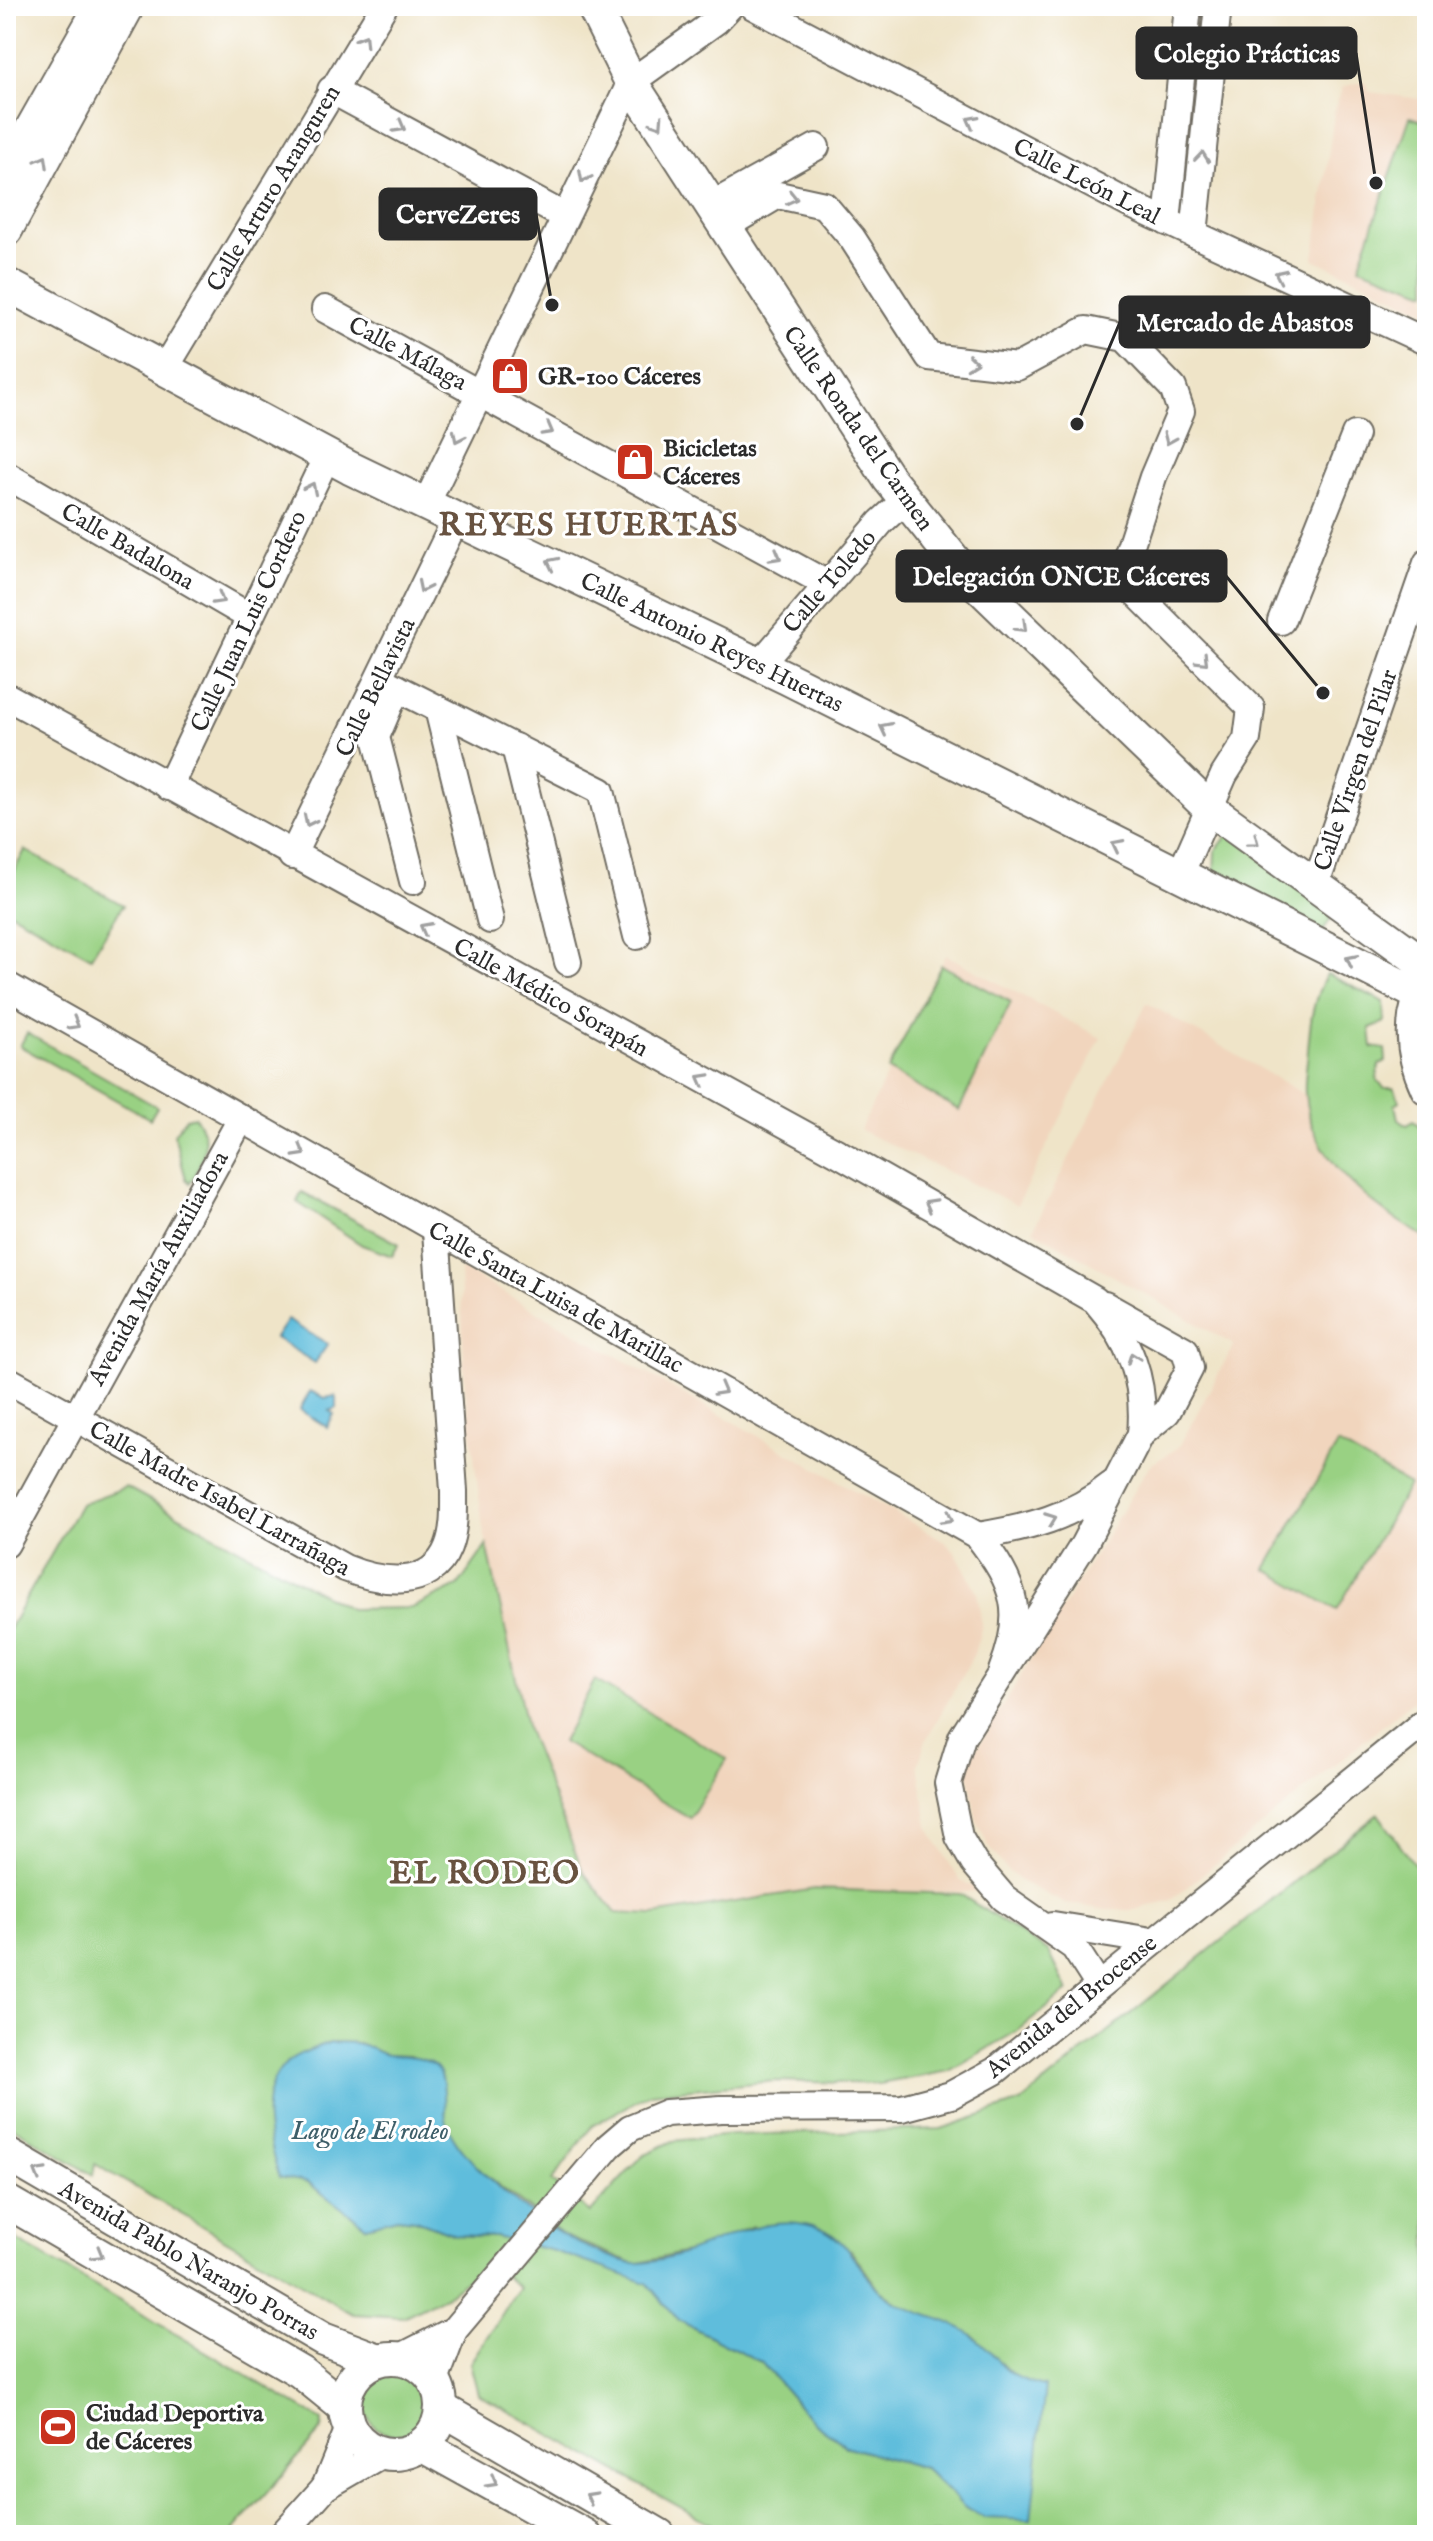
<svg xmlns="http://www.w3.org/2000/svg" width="1433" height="2541" font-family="'IM FELL English',serif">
	<rect width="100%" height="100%" fill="#fff"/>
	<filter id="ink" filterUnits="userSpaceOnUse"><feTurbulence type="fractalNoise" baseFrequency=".0125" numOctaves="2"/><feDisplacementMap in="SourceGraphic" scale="16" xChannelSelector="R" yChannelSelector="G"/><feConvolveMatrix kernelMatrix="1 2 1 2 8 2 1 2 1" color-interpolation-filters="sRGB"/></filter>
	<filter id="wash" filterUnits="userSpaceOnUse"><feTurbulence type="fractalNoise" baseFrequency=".006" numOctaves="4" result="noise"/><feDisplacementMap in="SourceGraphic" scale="32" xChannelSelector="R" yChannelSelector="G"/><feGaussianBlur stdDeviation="1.8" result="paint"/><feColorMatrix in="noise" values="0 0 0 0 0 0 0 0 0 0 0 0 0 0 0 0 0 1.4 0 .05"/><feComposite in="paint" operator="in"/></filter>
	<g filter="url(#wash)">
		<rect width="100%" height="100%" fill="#efe4c8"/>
		<g fill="#f1d5bd">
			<polygon points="1364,81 1370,92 1427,100 1427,312 1314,259 1335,108 1343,87"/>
			<polygon points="946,955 1101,1038 1017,1205 860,1130"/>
			<polygon points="1147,1003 1305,1095 1330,1159 1361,1194 1427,1238 1427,1689 1171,1900 1134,1910 1107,1910 1065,1903 1021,1882 1006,1869 988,1845 976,1818 967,1764 1149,1466 1179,1447 1234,1345 1033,1230"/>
			<polygon points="460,1268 941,1539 955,1551 977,1592 982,1625 974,1654 926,1740 918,1765 928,1827 959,1879 981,1892 815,1889 654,1915 616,1913 583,1872 527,1730 483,1527 465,1386"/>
		</g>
		<g fill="#99d183" stroke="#627e57" stroke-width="2" fill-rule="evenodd">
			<polygon points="1410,117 1427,123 1427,292 1359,267"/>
			<polygon points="1232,830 1336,911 1318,938 1214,876 1215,851"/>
			<polygon points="25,850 123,905 91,957 6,910 6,887"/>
			<polygon points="941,965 1011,1002 959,1110 888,1070"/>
			<path d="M 1327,974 L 1384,1002 L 1385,1022 L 1370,1028 L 1372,1047 L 1385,1049 L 1386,1061 L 1379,1065 L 1377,1079 L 1384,1088 L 1394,1088 L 1400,1101 L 1395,1105 L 1398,1119 L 1407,1125 L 1414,1121 L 1425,1132 L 1420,1139 L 1427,1151 L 1427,1238 C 1375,1210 1309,1158 1305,1093 C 1304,1079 1307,1064 1308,1050 C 1310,1022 1313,998 1327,974 Z"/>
			<polygon points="27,1033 157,1107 150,1119 20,1046"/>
			<path d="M 194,1116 C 213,1139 204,1159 190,1183 L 186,1179 L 174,1134 L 186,1118 Z"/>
			<polygon points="302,1192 399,1244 392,1256 362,1245 297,1202"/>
			<polygon points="1338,1444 1409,1485 1337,1610 1266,1569"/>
			<path d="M 126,1487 L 350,1609 L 412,1608 L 458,1586 L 487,1545 L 527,1730 L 583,1872 L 616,1913 L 654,1915 L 815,1889 L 960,1894 L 1049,1952 L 1068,1991 L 1019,2030 L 949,2071 L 880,2084 L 775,2081 L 650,2093 L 592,2126 L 552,2181 L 590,2213 L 643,2155 L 673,2141 L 732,2135 L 941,2129 L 1021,2102 L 1378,1814 L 1427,1882 L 1427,2516 L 1406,2535 L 730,2535 L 478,2394 L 470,2363 L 519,2288 L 490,2262 L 447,2295 L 403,2317 L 353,2314 L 95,2164 L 93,2175 L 6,2123 L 6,1634 L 80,1504 ZM 330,2042 L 359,2043 L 385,2055 L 410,2056 L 443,2080 L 442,2102 L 447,2126 L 456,2144 L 479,2170 L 564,2236 L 635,2264 L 704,2248 L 752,2226 L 851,2250 L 879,2290 L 908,2311 L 942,2321 L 974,2336 L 1017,2380 L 964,2507 L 924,2468 L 848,2447 L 813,2422 L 761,2362 L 678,2320 L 648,2283 L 554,2251 L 495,2237 L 456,2235 L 416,2220 L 397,2218 L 366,2226 L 307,2182 L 271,2088 L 286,2063 Z"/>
			<polygon points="595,1680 727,1759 690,1818 562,1742"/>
			<polygon points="6,2234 322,2420 321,2431 234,2530 239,2535 6,2535"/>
			<circle cx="396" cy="2404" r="31"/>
		</g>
		<g fill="#5ebddc" stroke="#447484" stroke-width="2">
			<polygon points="287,1320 328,1344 315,1363 275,1338"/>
			<polygon points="310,1391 325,1398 336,1396 336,1408 329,1411 334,1414 327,1427 300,1410"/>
			<path d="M 330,2042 C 339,2043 351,2041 360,2044 C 370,2046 378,2054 388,2055 C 403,2057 422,2056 435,2066 C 450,2079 440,2111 449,2129 C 465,2164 530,2216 564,2236 C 576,2243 624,2264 637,2263 C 701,2262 760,2201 824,2230 C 852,2244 860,2272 881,2292 C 909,2316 945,2315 973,2336 C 1007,2361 995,2375 1045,2386 L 1031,2520 L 984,2518 L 964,2507 L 924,2468 L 848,2447 L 813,2422 L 761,2362 L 678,2320 L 647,2283 L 554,2251 L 495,2237 L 456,2235 L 416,2220 L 397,2218 L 366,2226 L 307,2182 L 279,2177 C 268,2141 255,2096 285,2064 C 294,2054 317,2048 330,2042 Z"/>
		</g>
	</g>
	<g filter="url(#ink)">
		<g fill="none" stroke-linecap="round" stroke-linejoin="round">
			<g stroke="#706c62" stroke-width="30">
				<g id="minor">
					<polyline points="753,6 1129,204 1427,342"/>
					<polyline points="331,90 564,216"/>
					<polyline points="710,206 816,147"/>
					<polyline points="1167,222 1188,6"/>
					<polyline points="724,227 778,195 824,205 852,238 929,357 1017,367 1086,330 1125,338 1173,388 1181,411 1153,477 1124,566 1128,585 1251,708 1247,739 1224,775 1179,877"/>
					<polyline points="1194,234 1218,6"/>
					<polyline points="325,309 827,584"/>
					<polyline points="164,370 384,6"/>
					<polyline points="6,475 250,617"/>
					<polyline points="427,502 631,82 716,21 730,6"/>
					<polyline points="1281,621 1355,435"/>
					<polyline points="759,665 881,522 904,501"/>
					<polyline points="379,679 601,791 637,936"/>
					<polyline points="397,688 376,737 413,881"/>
					<path d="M 6,696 L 838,1153 L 1095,1300 C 1130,1340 1146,1380 1141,1434"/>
					<polyline points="438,709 490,920"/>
					<polyline points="515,747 568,962"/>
					<polyline points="169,787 327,456"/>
					<polyline points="292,856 457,517"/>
					<polyline points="1315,887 1427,563"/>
					<path d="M 6,985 L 978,1536 C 1016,1585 1025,1613 1002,1671"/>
					<path d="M 6,1379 L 345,1568 C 379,1582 431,1591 448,1547 C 455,1529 454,1509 454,1491 L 436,1230"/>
					<path d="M 978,1536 C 1028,1528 1072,1517 1111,1485"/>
					<polyline points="6,1544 241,1119"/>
					<polyline points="1053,1925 1152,1941"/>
					<polyline points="1099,1986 1074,1947 1004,1898 974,1863 959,1837 948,1783 962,1737 1084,1544 1141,1434 1167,1412 1190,1368 1185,1350 1105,1305"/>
					<polyline points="401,2357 454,2330"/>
					<polyline points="435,2381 454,2330 609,2146 630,2128 666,2113 721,2109 902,2108 951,2095 995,2071 1427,1720"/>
					<polyline points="325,2487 349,2428"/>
					<polyline points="282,2535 325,2487 382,2454"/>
				</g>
			</g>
			<g stroke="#706c62" stroke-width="36">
				<g id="major">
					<polyline points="593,6 631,82 889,479 963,571 1210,809 1427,966"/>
					<polyline points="6,174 101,6"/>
					<polyline points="6,230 128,6"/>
					<polyline points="6,284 350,468 787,678 1420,995"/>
					<path d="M 1427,982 C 1408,1018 1410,1052 1427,1088"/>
					<polyline points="6,2154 323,2339 376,2359"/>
					<polyline points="6,2201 301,2372 343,2406"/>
					<circle cx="393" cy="2406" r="48"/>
					<polyline points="442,2409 659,2535"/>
					<polyline points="423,2446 584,2535"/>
				</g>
			</g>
			<use href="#minor" stroke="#fff" stroke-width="26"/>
			<use href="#major" stroke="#fff" stroke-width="32"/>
		</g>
		<defs><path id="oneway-chevron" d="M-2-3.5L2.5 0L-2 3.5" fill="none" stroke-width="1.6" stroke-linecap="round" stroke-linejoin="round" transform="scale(2)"/></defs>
		<g stroke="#a0a0a0">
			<use href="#oneway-chevron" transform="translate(363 40) rotate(-58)"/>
			<use href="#oneway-chevron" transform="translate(972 121) rotate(-152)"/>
			<use href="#oneway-chevron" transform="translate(658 123) rotate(57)"/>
			<use href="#oneway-chevron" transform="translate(400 127) rotate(29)"/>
			<use href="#oneway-chevron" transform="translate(1202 157) rotate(-84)"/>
			<use href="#oneway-chevron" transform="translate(43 161) rotate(-61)"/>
			<use href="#oneway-chevron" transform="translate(584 177) rotate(117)"/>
			<use href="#oneway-chevron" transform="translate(792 198) rotate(13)"/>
			<use href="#oneway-chevron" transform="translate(1280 275) rotate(-155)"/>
			<use href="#oneway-chevron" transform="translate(972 362) rotate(6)"/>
			<use href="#oneway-chevron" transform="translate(548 430) rotate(29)"/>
			<use href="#oneway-chevron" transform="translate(458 437) rotate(116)"/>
			<use href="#oneway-chevron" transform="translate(1169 439) rotate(113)"/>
			<use href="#oneway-chevron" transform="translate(311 488) rotate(-64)"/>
			<use href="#oneway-chevron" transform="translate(776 556) rotate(29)"/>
			<use href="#oneway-chevron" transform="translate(552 563) rotate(-154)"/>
			<use href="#oneway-chevron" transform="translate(423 587) rotate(116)"/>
			<use href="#oneway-chevron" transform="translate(219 599) rotate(30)"/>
			<use href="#oneway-chevron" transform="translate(1022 627) rotate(44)"/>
			<use href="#oneway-chevron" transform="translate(1203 660) rotate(45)"/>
			<use href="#oneway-chevron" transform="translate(885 728) rotate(-153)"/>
			<use href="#oneway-chevron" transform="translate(309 821) rotate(116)"/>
			<use href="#oneway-chevron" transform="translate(1254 841) rotate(37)"/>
			<use href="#oneway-chevron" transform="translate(1117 845) rotate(-153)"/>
			<use href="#oneway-chevron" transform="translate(425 928) rotate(-152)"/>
			<use href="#oneway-chevron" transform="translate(1351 960) rotate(-153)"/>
			<use href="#oneway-chevron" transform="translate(74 1024) rotate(30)"/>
			<use href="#oneway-chevron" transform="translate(703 1079) rotate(-151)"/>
			<use href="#oneway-chevron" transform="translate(300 1152) rotate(29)"/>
			<use href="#oneway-chevron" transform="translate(930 1204) rotate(-151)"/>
			<use href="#oneway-chevron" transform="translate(1133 1358) rotate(-110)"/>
			<use href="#oneway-chevron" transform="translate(721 1390) rotate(29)"/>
			<use href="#oneway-chevron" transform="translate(948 1518) rotate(29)"/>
			<use href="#oneway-chevron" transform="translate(1051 1519) rotate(-21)"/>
			<use href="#oneway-chevron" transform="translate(39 2173) rotate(-150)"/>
			<use href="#oneway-chevron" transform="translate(98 2254) rotate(30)"/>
			<use href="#oneway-chevron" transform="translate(492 2482) rotate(29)"/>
			<use href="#oneway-chevron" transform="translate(591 2497) rotate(-151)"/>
		</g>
	</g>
	<defs>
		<g id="shop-square" transform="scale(2)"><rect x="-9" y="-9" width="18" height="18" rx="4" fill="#c8321e" stroke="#fff"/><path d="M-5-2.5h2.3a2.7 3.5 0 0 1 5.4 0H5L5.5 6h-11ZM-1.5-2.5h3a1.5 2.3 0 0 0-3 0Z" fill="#fff"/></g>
		<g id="stadium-square" transform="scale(2)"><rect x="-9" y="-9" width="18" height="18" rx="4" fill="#c8321e" stroke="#fff"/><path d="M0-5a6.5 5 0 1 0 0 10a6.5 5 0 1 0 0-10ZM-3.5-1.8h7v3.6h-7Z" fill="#fff"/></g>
	</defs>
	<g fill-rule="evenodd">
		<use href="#shop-square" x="510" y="376"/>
		<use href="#shop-square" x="635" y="462"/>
		<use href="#stadium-square" x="58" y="2427"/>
	</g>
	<g text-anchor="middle" stroke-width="6" stroke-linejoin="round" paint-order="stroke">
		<g font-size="24" fill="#2b2b2b" stroke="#fff">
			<text transform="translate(1087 181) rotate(27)" y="8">Calle León Leal</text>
			<text transform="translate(273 188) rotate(-59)" y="8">Calle Arturo Aranguren</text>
			<text transform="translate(408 353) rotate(28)" y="8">Calle Málaga</text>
			<text transform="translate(859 428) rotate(55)" y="8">Calle Ronda del Carmen</text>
			<text transform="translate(128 546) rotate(30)" y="8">Calle Badalona</text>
			<text transform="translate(829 581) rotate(-49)" y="8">Calle Toledo</text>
			<text transform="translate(248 621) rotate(-65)" y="8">Calle Juan Luis Cordero</text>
			<text transform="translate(712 642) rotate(26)" y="8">Calle Antonio Reyes Huertas</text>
			<text transform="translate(375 687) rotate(-64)" y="8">Calle Bellavista</text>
			<text transform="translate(1355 770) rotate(-71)" y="8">Calle Virgen del Pilar</text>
			<text transform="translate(551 997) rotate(29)" y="8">Calle Médico Sorapán</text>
			<text transform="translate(158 1268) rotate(-61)" y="8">Avenida María Auxiliadora</text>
			<text transform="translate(556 1297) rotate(29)" y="8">Calle Santa Luisa de Marillac</text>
			<text transform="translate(220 1498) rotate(29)" y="8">Calle Madre Isabel Larrañaga</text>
			<text transform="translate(1071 2006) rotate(-39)" y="8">Avenida del Brocense</text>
			<text transform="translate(189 2260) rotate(30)" y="8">Avenida Pablo Naranjo Porras</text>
		</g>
		<g font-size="24" font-weight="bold" fill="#2b2b2b" stroke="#fff" text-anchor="start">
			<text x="538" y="384">GR-100 Cáceres</text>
			<text x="663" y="456">Bicicletas<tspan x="663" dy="28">Cáceres</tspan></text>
			<text x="86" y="2421">Ciudad Deportiva<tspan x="86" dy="28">de Cáceres</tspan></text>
		</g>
		<g font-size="26" font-style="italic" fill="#3d5e69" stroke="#fff">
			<text x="370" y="2139">Lago de El rodeo</text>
		</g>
		<g font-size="32" font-weight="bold" letter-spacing="2" fill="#685240" stroke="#fff">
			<text x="589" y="535">REYES HUERTAS</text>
			<text x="485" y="1883">EL RODEO</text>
		</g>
	</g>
	<path fill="none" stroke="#2b2b2b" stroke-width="3" d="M1376 183L1356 53M552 305L536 214M1077 424L1120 322M1323 693L1226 576"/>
	<g fill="#2b2b2b" stroke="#fff" stroke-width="3">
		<circle cx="1376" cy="183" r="8"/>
		<circle cx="552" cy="305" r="8"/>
		<circle cx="1077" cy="424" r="8"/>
		<circle cx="1323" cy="693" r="8"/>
	</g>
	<g fill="#2b2b2b" stroke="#2b2b2b" stroke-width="3">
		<rect x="1137" y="28" width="219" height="50" rx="8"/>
		<rect x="380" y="189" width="156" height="50" rx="8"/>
		<rect x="1120" y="297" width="249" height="50" rx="8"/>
		<rect x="897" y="551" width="329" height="50" rx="8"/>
	</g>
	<g font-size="26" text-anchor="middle" font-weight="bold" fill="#fff">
		<text x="1247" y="62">Colegio Prácticas</text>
		<text x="458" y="223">CerveZeres</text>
		<text x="1245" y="331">Mercado de Abastos</text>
		<text x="1061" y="585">Delegación ONCE Cáceres</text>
	</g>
	<rect width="1433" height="2541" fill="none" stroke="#fff" stroke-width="32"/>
</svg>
